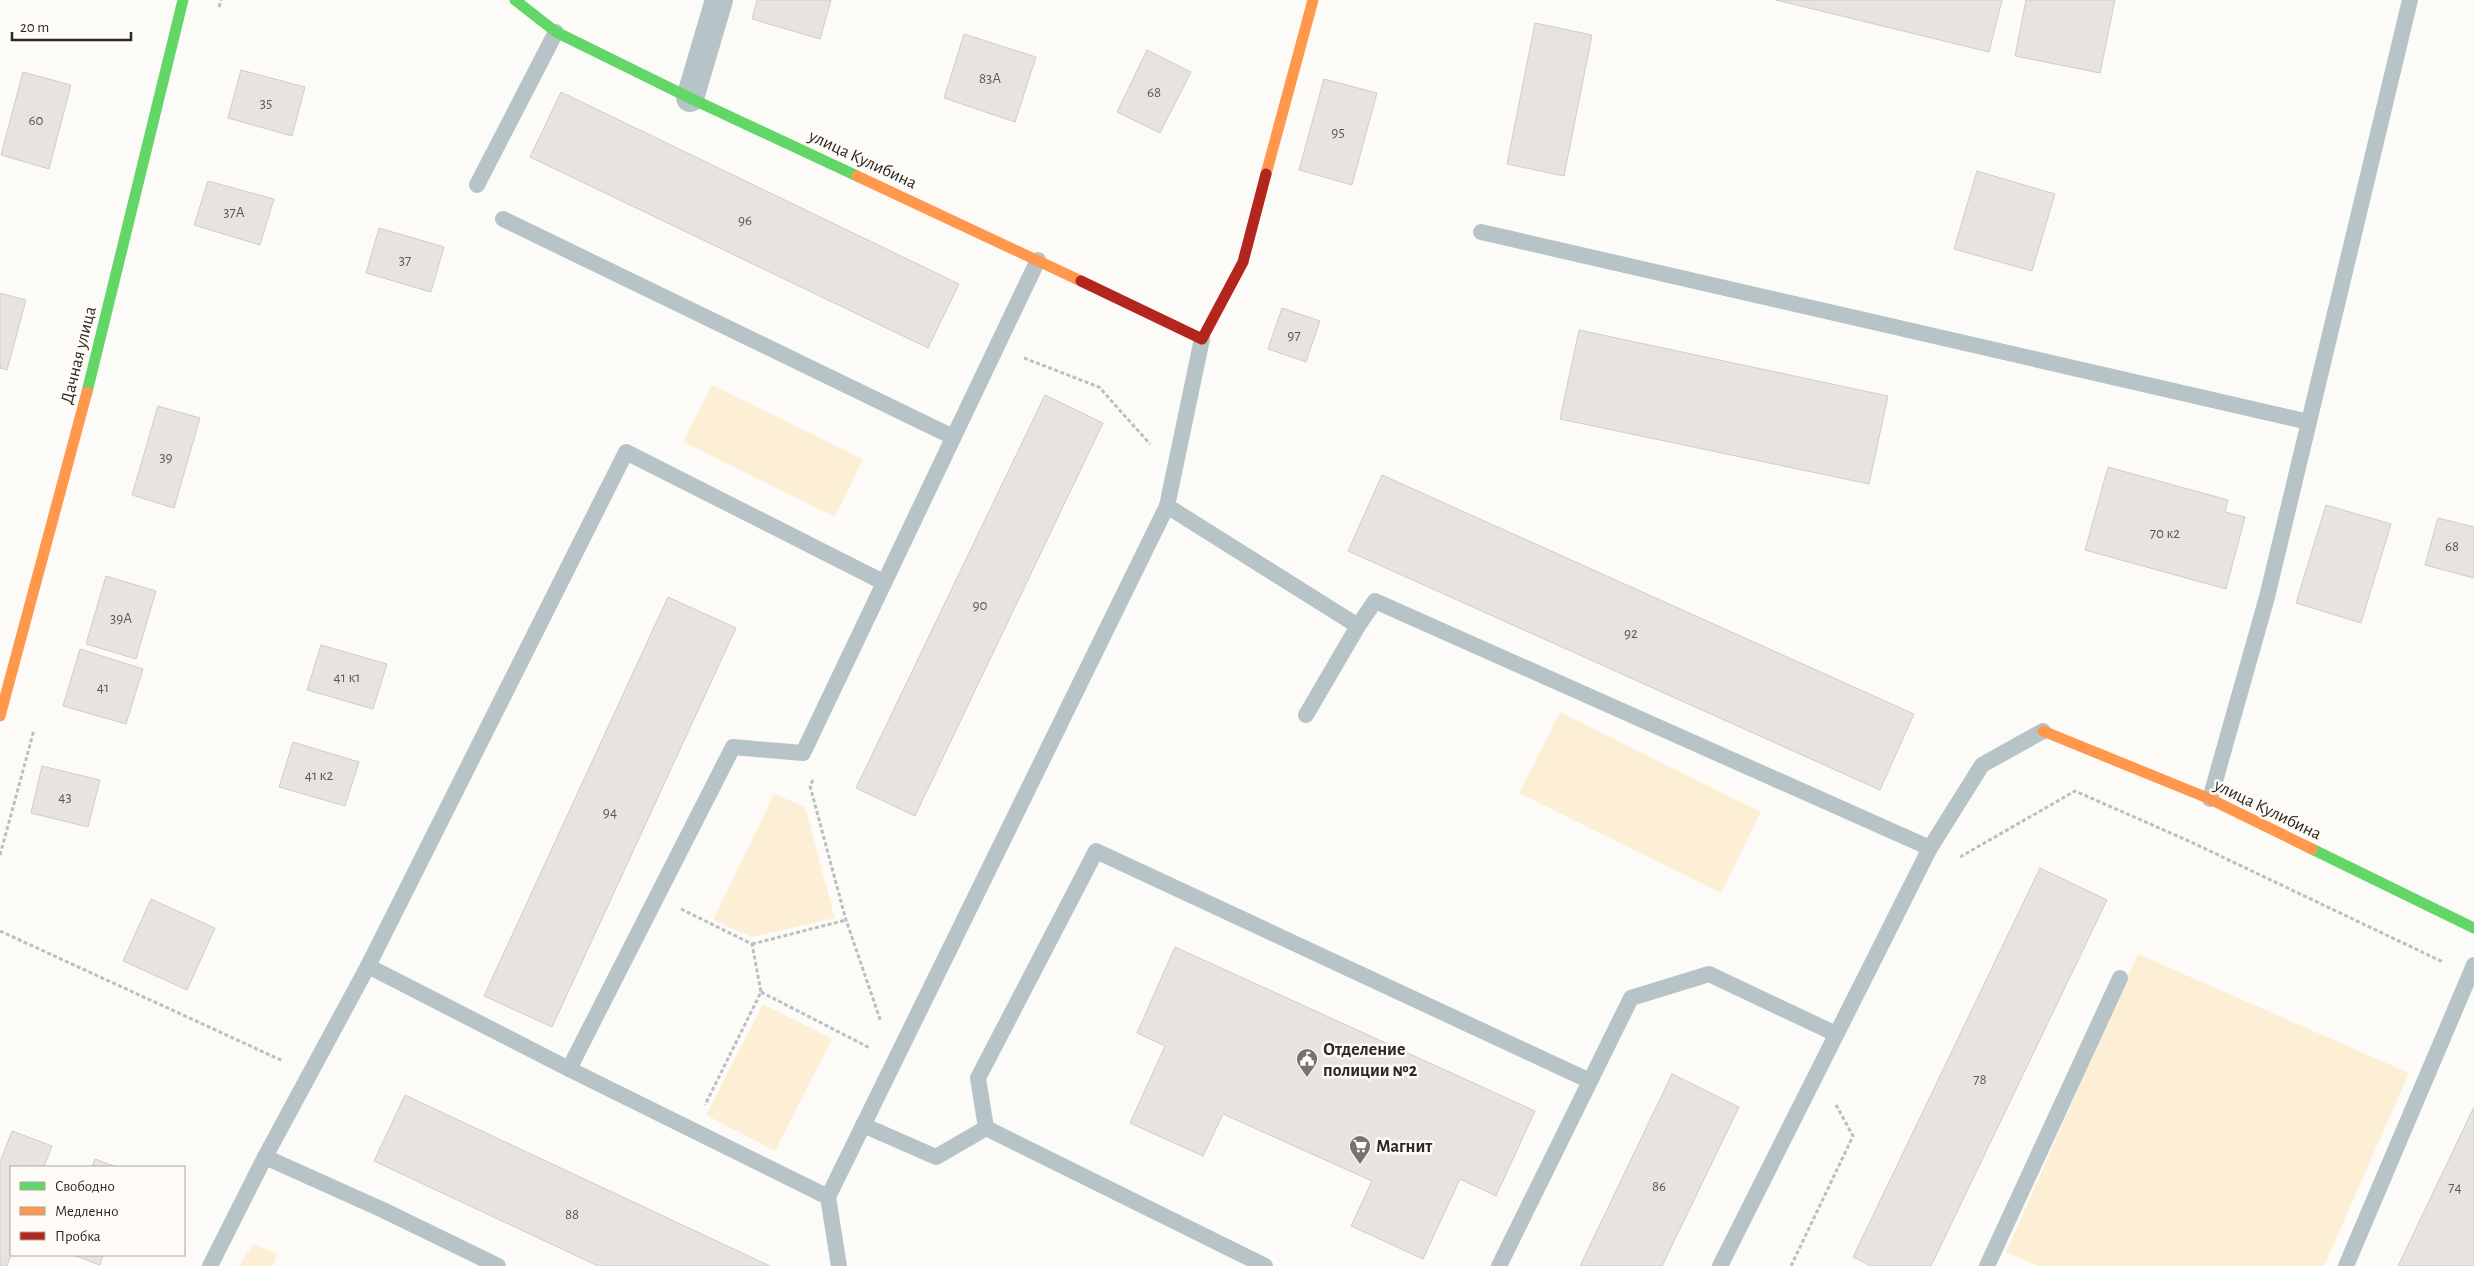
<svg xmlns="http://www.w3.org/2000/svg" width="2474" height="1266" font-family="'Alegreya Sans',sans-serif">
	<rect width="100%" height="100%" fill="#fdfbf8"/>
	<g fill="#fcefd5">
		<polygon points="712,385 863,459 835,517 683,442"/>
		<polygon points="1560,712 1761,812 1721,893 1519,793"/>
		<polygon points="774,794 805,807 835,918 752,937 713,920"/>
		<polygon points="2138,954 2409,1073 2324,1266 2038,1266 2006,1252"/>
		<polygon points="763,1004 832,1039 775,1151 706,1115"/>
		<polygon points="253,1244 277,1254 273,1266 239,1266"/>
	</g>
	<g fill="#e7e4df" stroke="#d0cdc8">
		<polygon points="757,0 831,0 820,39 752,19"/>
		<polygon points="1776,0 2002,0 1989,52"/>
		<polygon points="2026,0 2115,0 2100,73 2015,56"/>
		<polygon points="1535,23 1592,35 1564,176 1507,164"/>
		<polygon points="964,34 1036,57 1015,122 944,98"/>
		<polygon points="1147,50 1191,72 1160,133 1117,112"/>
		<polygon points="241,70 305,87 292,136 228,118"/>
		<polygon points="23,72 71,85 49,169 1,155"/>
		<polygon points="1324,79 1377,93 1352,185 1299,170"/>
		<polygon points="561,92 959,284 928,348 530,157"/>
		<polygon points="1977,171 2055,194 2032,271 1954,249"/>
		<polygon points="208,181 274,199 260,245 194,225"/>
		<polygon points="379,228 444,247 431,292 366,273"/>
		<polygon points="0,293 26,300 7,370 0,368"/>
		<polygon points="1282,308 1320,321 1306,362 1268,349"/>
		<polygon points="1579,330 1888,396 1869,484 1560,419"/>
		<polygon points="1045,395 1103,423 915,816 856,788"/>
		<polygon points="158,406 200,418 174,508 132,495"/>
		<polygon points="2108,467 2228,500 2225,512 2245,517 2226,589 2085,550"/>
		<polygon points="1382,475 1914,714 1880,790 1348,551"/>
		<polygon points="2326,505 2391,524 2361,623 2296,603"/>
		<polygon points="2438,518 2474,527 2474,578 2425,565"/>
		<polygon points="106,576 156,591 136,659 86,644"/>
		<polygon points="668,597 736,628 552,1027 484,996"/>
		<polygon points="321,645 387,664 373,709 307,690"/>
		<polygon points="80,649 143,669 126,724 63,706"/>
		<polygon points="293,742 359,762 345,806 279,787"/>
		<polygon points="42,766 100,780 88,827 31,813"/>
		<polygon points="2040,868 2107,900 1931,1266 1871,1266 1853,1257"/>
		<polygon points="151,899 215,928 187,990 123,961"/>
		<polygon points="1175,947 1535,1111 1496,1196 1460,1179 1423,1259 1351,1226 1372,1181 1223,1114 1203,1156 1130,1123 1165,1046 1137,1033"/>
		<polygon points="1672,1074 1739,1107 1662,1266 1580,1266"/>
		<polygon points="405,1095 770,1266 598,1266 374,1161"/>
		<polygon points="2474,1107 2474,1266 2398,1266"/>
		<polygon points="12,1131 52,1146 44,1167 11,1167 11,1255 7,1266 0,1266 0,1162"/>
		<polygon points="95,1159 117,1167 92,1167"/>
		<polygon points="73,1255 103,1255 100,1265"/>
	</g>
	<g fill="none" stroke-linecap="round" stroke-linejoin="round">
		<g stroke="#b9c0c2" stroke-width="3" stroke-dasharray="4 2.5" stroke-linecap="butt">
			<polyline points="219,7 221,0"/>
			<polyline points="1024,358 1099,387 1150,444"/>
			<polyline points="813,780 810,786 846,920 881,1022"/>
			<polyline points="0,855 34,730"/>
			<polyline points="1960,857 2075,791 2191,842 2443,962"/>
			<polyline points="681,909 752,944 761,992 705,1105"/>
			<polyline points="0,931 283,1061"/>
			<polyline points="752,944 846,920"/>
			<polyline points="761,992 870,1048"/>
			<polyline points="1791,1266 1853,1136 1835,1103"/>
		</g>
		<g stroke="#b6c4c8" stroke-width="16">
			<polyline points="477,185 556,32"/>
			<polyline points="503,219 953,437"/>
			<polyline points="1481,232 2309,422"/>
			<polyline points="1167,506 1358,626"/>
			<polyline points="1306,715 1358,626 1375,601 1930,848"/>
			<polyline points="2210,799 2267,597 2410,0"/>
			<polyline points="368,966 569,1069 828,1197"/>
			<polyline points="569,1069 733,747 803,753 1038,260"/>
			<polyline points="863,1125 936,1157 986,1128 1265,1266"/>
			<polyline points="986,1128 978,1078 1096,851 1590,1081"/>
			<polyline points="265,1157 383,1210 498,1266"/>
			<polyline points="210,1266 265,1157 368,966 626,452 883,582"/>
			<polyline points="839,1266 828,1197 1167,506 1202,339"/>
			<polyline points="1499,1266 1631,998 1709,974 1836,1034"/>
			<polyline points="1720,1266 1930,848 1982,765 2043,731"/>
			<polyline points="1987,1266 2120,978"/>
			<polyline points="2346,1266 2474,965"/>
		</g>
		<polyline stroke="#b6c4c8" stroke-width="28" points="690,98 719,0"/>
		<g stroke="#63d668" stroke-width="11">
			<polyline points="515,0 556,32 690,98 857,176"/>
			<polyline points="87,392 183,0"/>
			<polyline points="2312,849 2474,928"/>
		</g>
		<g stroke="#ff974d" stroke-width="11">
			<polyline points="1266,174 1313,0"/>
			<polyline points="857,176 1081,281"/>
			<polyline points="0,716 87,392"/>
			<polyline points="2043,731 2210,799 2312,849"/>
		</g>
		<polyline stroke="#b3261e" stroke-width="11" points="1081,281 1202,339 1243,262 1266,174"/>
	</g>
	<defs>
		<g id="civic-pin" transform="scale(1.125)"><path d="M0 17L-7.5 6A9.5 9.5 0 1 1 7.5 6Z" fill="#76726c" stroke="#fefbf7"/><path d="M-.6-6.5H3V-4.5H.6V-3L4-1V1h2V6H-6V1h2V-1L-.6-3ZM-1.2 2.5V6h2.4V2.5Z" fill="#fff"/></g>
		<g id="supermarket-pin" transform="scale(1.125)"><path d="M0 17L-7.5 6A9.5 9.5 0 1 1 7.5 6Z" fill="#76726c" stroke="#fefbf7"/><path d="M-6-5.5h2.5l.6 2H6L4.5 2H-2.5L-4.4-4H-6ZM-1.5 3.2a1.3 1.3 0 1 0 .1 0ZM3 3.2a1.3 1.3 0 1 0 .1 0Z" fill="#fff"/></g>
	</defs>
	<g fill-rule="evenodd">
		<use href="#civic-pin" x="1307" y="1059"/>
		<use href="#supermarket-pin" x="1360" y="1146"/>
	</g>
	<g text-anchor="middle" stroke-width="5" stroke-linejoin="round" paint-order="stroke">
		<g font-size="15" fill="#5c5851">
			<text x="990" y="83">83А</text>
			<text x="1154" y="97">68</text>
			<text x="266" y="108">35</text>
			<text x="36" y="125">60</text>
			<text x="1338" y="137">95</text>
			<text x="234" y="217">37А</text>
			<text x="745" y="225">96</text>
			<text x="405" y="265">37</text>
			<text x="1294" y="340">97</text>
			<text x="166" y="462">39</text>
			<text x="2165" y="538">70 к2</text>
			<text x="2452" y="551">68</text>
			<text x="980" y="610">90</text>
			<text x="121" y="623">39А</text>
			<text x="1631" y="638">92</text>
			<text x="347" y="682">41 к1</text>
			<text x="103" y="692">41</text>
			<text x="319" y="780">41 к2</text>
			<text x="65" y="802">43</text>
			<text x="610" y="817">94</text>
			<text x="1980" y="1084">78</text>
			<text x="1659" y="1191">86</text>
			<text x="2455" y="1192">74</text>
			<text x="572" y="1219">88</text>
		</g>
		<g font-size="18" fill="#2d2820" stroke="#fefbf7">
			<text transform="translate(863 159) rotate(25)" y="6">улица Кулибина</text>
			<text transform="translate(78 355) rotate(-76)" y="6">Дачная улица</text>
			<text transform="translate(2268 809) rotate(26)" y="6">улица Кулибина</text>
		</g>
		<g font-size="18" font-weight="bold" fill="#2d2820" stroke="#fefbf7" text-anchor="start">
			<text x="1323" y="1055">Отделение<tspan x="1323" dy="21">полиции №2</tspan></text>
			<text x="1376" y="1152">Магнит</text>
		</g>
	</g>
	<rect x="10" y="1166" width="175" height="90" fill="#fefbf7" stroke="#aaa7a1"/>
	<rect x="20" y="1182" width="25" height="8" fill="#63d668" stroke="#aaa7a1"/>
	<text x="55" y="1191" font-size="15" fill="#2d2820">Свободно</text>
	<rect x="20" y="1207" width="25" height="8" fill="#ff974d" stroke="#aaa7a1"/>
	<text x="55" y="1216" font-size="15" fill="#2d2820">Медленно</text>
	<rect x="20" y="1232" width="25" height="8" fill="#b3261e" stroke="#aaa7a1"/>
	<text x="55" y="1241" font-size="15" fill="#2d2820">Пробка</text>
	<path d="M12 32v8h119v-8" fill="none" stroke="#2d2820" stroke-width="2.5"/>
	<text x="20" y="32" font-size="15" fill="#2d2820" stroke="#fefbf7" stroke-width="4" paint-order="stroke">20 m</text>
</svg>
